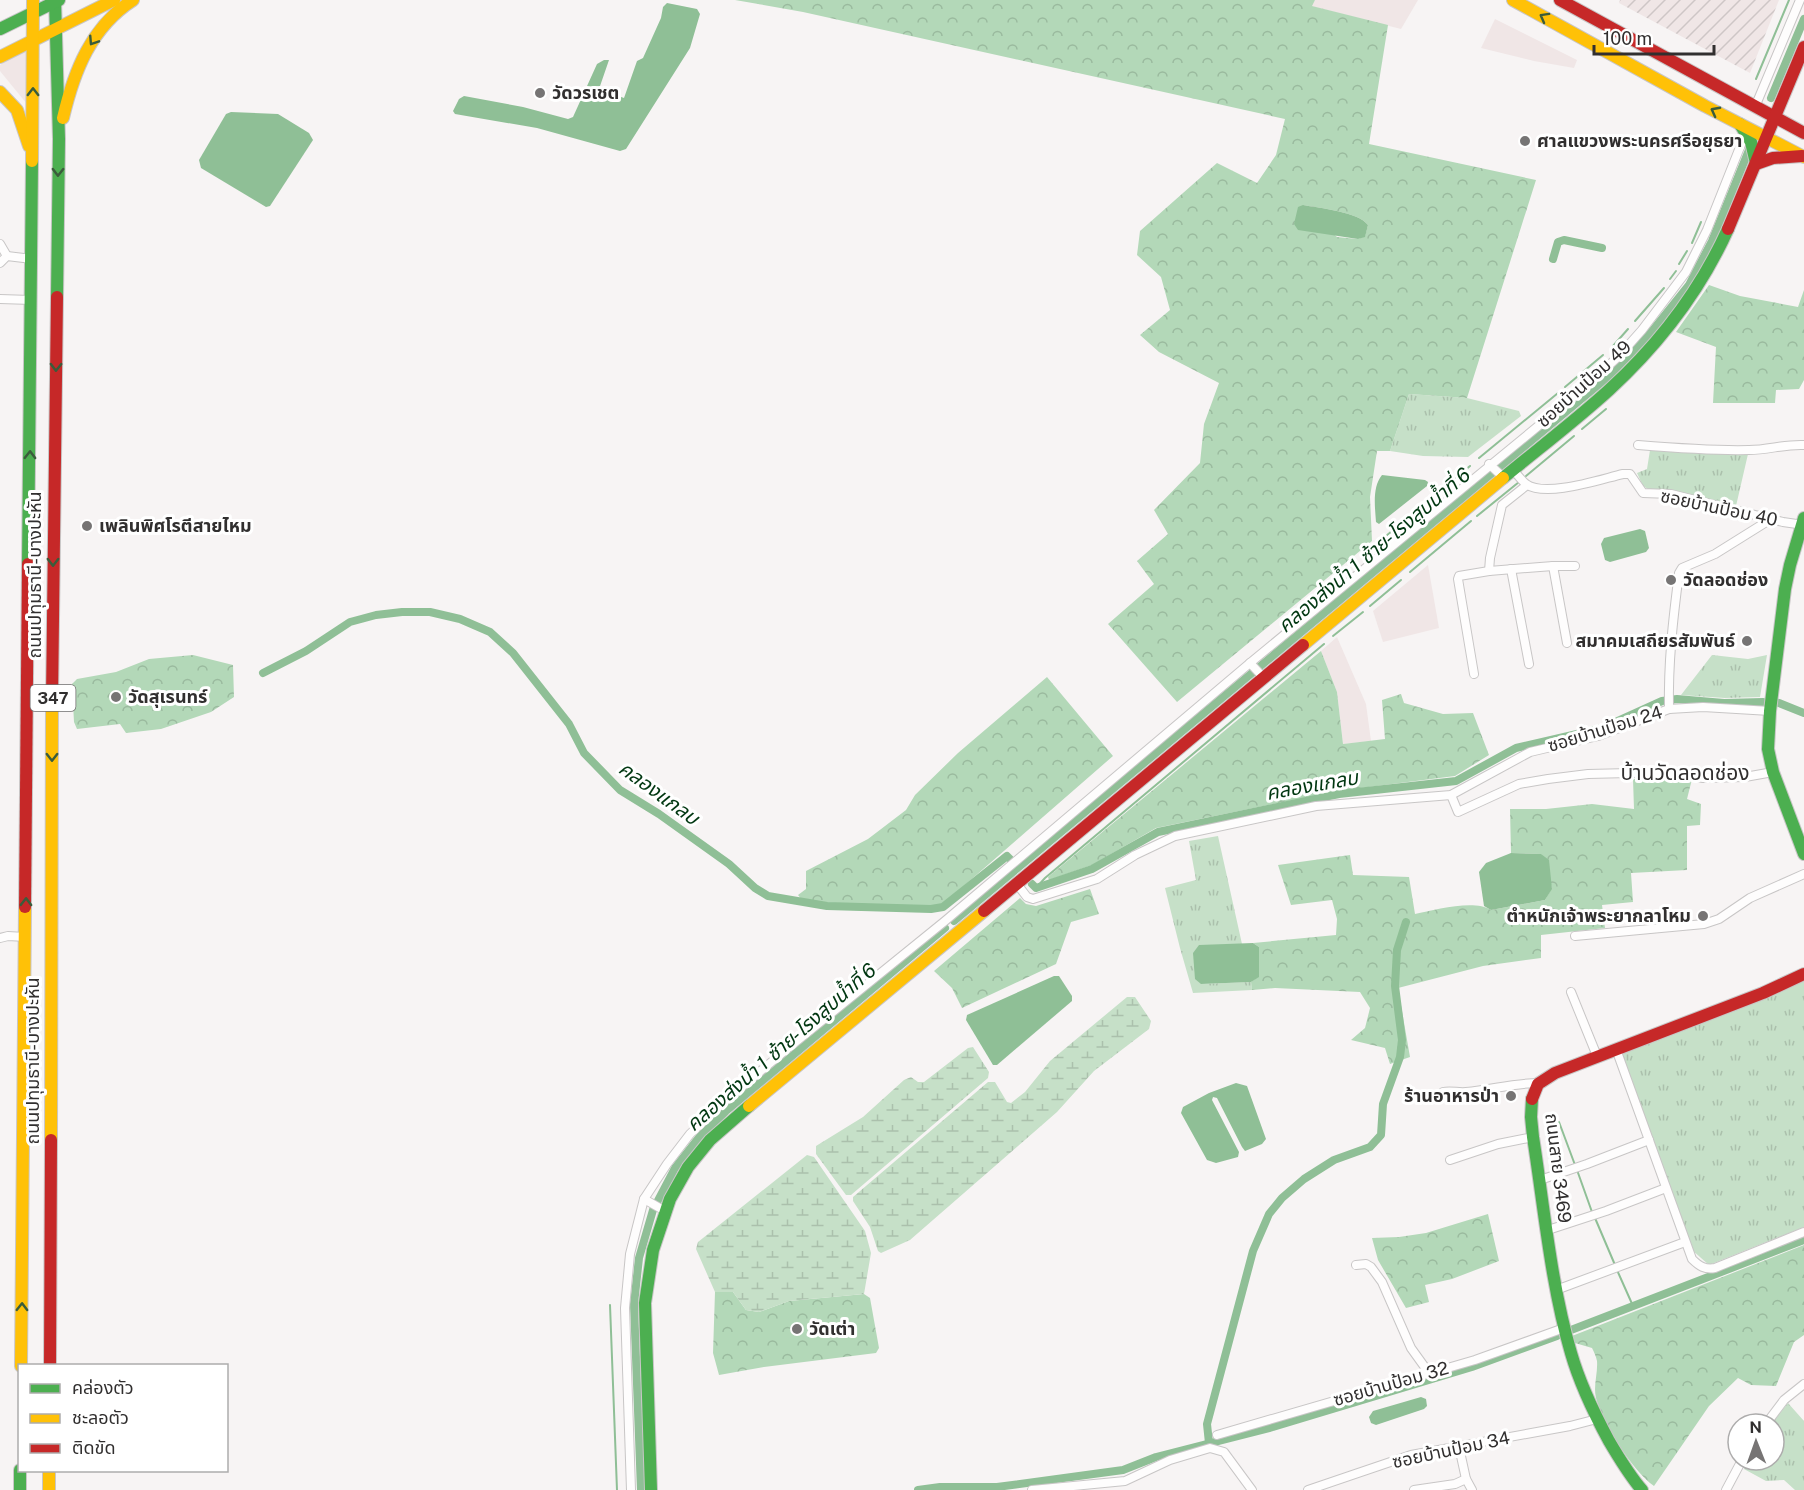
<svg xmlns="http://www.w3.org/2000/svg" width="1804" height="1490" font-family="'Public Sans','Noto Sans Thai',sans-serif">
	<defs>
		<pattern id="industrial-furrows" width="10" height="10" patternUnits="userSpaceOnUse" patternTransform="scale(1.5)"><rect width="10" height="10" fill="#f0e6e6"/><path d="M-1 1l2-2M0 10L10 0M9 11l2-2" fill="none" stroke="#cec6c6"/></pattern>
		<pattern id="grass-tufts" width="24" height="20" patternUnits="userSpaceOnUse" patternTransform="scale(1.5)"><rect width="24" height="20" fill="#c6e0c8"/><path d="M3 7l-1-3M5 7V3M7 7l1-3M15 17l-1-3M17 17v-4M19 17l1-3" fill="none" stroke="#abc0ac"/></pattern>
		<pattern id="forest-crowns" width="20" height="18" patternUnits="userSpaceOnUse" patternTransform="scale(1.5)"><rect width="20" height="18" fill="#b3d8b8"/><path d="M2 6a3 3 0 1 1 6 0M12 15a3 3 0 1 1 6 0" fill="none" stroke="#9aba9e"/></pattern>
		<pattern id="wetland-marsh" width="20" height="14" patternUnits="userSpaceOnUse" patternTransform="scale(1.5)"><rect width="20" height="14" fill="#c6e0c8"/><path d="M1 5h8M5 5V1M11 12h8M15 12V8" fill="none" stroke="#abc0ac"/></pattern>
	</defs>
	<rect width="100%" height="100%" fill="#f7f4f4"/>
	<g fill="#f0e6e6">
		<polygon points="1315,0 1418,0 1401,29 1311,6"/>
		<polygon points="1495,19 1577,60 1574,68 1534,61 1481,48"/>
		<polygon points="27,49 27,104 0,71 0,65"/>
		<polygon points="1428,565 1439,628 1383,642 1373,611"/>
		<polygon points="1337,637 1366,704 1371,741 1343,744 1337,692 1321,651"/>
	</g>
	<polygon fill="url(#industrial-furrows)" points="1620,0 1779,0 1750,73 1619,3"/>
	<g fill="url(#grass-tufts)">
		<polygon points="1409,394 1467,398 1519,411 1521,416 1468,457 1423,456 1390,451"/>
		<polygon points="1650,450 1690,453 1748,454 1736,506 1672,490 1648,489 1643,486 1637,473 1647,469"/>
		<polygon points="1712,655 1748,659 1767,655 1760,697 1725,698 1681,695"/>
		<polygon points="1218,836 1242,944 1199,946 1201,984 1251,982 1252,990 1193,993 1180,948 1165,888 1196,880 1189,841"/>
		<polygon points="1804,977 1804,1227 1709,1265 1692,1250 1619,1050"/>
		<polygon points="1788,1403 1804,1421 1804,1490 1795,1490 1784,1480 1766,1481 1744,1469 1748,1460 1774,1460 1774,1424 1771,1424"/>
	</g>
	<g fill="url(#forest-crowns)" fill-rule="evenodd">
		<path d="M 735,0 L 1315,0 L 1312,6 L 1388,25 L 1369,144 L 1536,180 L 1467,398 L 1409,394 L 1390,451 L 1377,451 L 1370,497 L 1372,541 L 1177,702 L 1108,624 L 1154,584 L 1137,561 L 1168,534 L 1154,510 L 1200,463 L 1204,424 L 1219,383 L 1159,352 L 1140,335 L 1170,310 L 1161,277 L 1137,255 L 1140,231 L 1217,163 L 1257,183 L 1276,155 L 1285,119 L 803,12 ZM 1303,205 C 1319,208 1359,212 1368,225 L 1365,236 L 1358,239 L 1337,237 Z"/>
		<polygon points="1709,285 1740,296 1798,307 1804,290 1804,380 1799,389 1776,390 1775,403 1713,403 1716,347 1676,332"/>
		<polygon points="1321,651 1337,692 1343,744 1385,739 1382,700 1401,694 1404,703 1443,714 1473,713 1489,755 1455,776 1337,791 1156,828 1092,865 1049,880 1048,877"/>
		<polygon points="193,655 233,665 234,697 211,712 161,729 126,733 120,724 77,729 74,722 72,684 77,679 116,672 149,659"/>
		<polygon points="1047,677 1113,756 936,910 828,906 802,900 798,895 806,889 806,871 868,839 906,810 915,795 958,753"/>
		<path d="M 1666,778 L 1692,779 L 1687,799 L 1701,804 L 1700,825 L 1687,826 L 1687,870 L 1631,873 L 1633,902 L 1602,905 L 1605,928 L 1541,935 L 1541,958 L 1483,966 L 1398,988 L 1410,1057 L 1390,1064 L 1385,1048 L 1351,1040 L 1365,1028 L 1370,1008 L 1360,992 L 1275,988 L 1252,990 L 1251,982 L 1259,976 L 1259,947 L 1253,943 L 1336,935 L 1337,919 L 1332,900 L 1291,905 L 1278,865 L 1350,855 L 1353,875 L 1409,877 L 1415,914 C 1435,910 1474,899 1491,910 L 1545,900 L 1552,888 L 1541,854 L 1511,853 L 1510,809 L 1546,809 L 1592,804 L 1634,809 L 1633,779 Z"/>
		<polygon points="1090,889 1099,914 1071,922 1056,964 962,1008 952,988 934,971 1020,898 1026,904 1036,906"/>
		<polygon points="1488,1214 1499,1261 1452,1279 1425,1285 1429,1302 1406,1308 1378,1260 1372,1238 1399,1237 1426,1233"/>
		<path d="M 1804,1245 L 1804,1335 L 1794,1342 L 1776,1386 L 1751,1385 L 1738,1378 L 1709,1406 L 1654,1486 C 1632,1470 1603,1424 1596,1398 C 1593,1386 1598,1373 1597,1361 C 1596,1356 1594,1352 1592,1348 L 1575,1343 L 1572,1336 Z"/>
		<polygon points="715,1292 733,1292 746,1310 759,1312 789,1301 864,1294 870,1298 879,1348 876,1353 764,1367 719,1375 713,1353"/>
	</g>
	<g fill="url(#wetland-marsh)">
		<polygon points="1127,997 1135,997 1151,1021 1149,1029 1094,1071 1057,1112 910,1240 881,1253 878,1251 870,1227 853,1201 853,1197 988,1082 995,1082 1007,1102 1011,1103 1025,1092 1050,1061"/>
		<polygon points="973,1047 989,1072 988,1078 851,1195 846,1195 816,1154 816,1146 863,1117 904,1080 911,1077 918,1082 924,1082 968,1048"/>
		<polygon points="807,1155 814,1157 865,1231 871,1253 864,1294 789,1301 759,1312 746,1310 733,1292 715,1292 696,1249 698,1242"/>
	</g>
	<g fill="#8fbf96">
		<polygon points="667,3 697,9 700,14 690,48 626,149 620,151 537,128 455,114 453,111 459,99 464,96 523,107 568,119 573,117 597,64 604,60 609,60 599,89 624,98 637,61 643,58 661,18 663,7"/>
		<polygon points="231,112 278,114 309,133 313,140 270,206 266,207 201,168 199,160 226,114"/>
		<path d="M 1303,205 C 1319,208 1359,212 1368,225 L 1365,237 L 1358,239 L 1298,230 L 1294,224 L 1298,207 Z"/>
		<path d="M 1382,475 L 1425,480 L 1428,482 L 1427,486 L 1379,524 L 1376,522 C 1375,507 1372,487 1382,475 Z"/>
		<polygon points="1640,529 1645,531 1649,548 1646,552 1610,562 1605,560 1601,544 1604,538"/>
		<polygon points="1511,853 1541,854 1549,860 1552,889 1545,900 1491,910 1484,906 1479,872 1486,863"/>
		<polygon points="1253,943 1259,947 1259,977 1251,982 1201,984 1195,979 1193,953 1199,945"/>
		<polygon points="1054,976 1059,976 1072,996 1072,1001 997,1065 993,1065 966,1020 967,1015"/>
		<polygon points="1236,1083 1247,1086 1266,1139 1262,1144 1245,1151 1242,1147 1217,1098 1213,1097 1212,1100 1239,1152 1238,1157 1216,1163 1207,1160 1181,1113 1183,1107 1209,1093"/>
		<polygon points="1421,1397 1426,1399 1427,1406 1424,1409 1376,1425 1371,1423 1369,1417 1373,1411"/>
	</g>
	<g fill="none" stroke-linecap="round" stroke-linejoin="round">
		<g stroke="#8fbf96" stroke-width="2">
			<polyline points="1756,79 1789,0"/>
			<polyline points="1692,243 1701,222"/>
			<polyline points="1679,264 1687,251"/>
			<polyline points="1670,279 1676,271"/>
			<polyline points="1635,321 1664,288"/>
			<polyline points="1613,346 1628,329"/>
			<polyline points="1565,387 1603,355"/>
			<polyline points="1582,429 1606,409"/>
			<polyline points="1479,458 1558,393"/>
			<polyline points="1526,476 1574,436"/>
			<polyline points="1477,516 1519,482"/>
			<polyline points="1380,541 1470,466"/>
			<polyline points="1410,572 1471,521"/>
			<polyline points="1370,606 1401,580"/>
			<polyline points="1333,636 1363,612"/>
			<polyline points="1036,888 1045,878 1324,644"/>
			<polyline points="1559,1122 1575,1165"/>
			<polyline points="1577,1170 1592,1212"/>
			<polyline points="1595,1218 1615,1265"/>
			<polyline points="1617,1270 1633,1306"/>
			<polyline points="610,1305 617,1490"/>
		</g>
		<g stroke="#8fbf96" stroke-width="8">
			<polyline points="1771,98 1804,19"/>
			<polyline points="1553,259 1558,242 1564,240 1602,248"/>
			<polyline points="263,673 306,651 350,622 376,615 402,612 430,612 460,619 490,632 513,653 569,724 584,753 620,790 659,814 729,864 755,888 768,896 827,906 931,909 943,907 1007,856 1010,859"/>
			<polyline points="1779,703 1804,713"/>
			<polyline points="1609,725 1662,701 1677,699 1724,703 1763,702"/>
			<polyline points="1032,884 1036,888 1092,869 1158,832 1339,794 1456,781 1516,748 1603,728"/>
			<polyline points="954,921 1609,376 1653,330 1689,285 1712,241 1749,150"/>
			<polyline points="1571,1330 1804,1240"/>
			<polyline points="1209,1443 1207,1424 1253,1251 1269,1214 1282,1198 1304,1179 1334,1160 1370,1147 1381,1135 1383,1104 1400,1057 1402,1040 1395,986 1397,950 1406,922"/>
			<polyline points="641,1490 634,1304 639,1258 653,1210 675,1168 701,1135 726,1111 945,928"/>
			<polyline points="918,1490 940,1487 997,1487 1123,1470 1156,1457 1273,1427 1472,1367 1557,1336"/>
		</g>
		<g stroke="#c8c6c6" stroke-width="10">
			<g id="street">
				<polyline points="1755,107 1800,0"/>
				<polyline points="0,244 7,256"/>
				<polyline points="0,263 7,256 32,259"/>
				<polyline points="0,299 31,300"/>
				<path d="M 1638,445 C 1675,448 1712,451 1749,450 C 1768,450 1785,444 1804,445"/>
				<polyline points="1489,464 1503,477"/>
				<path d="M 1513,470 C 1517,474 1521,480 1526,484 C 1546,498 1601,479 1623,474 L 1630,474 L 1643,493 L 1671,494 L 1783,522 L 1804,525"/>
				<polyline points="1553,566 1567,643"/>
				<polyline points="1511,569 1529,664"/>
				<polyline points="1489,571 1490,558 1502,505 1527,485"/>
				<polyline points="1250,663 1263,677"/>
				<polyline points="1474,674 1458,579 1459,576 1489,571 1553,566 1575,566"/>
				<path d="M 1669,709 C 1668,663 1673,619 1679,573 L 1682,568 L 1715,554 L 1771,519"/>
				<polyline points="1451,795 1458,812 1519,784 1548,779 1588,774 1671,772 1703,778 1745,777 1773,772"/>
				<polyline points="1017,884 1027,897 1033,899 1097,879 1135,855 1175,836 1316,806 1451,795 1530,752 1598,736 1669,709 1703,707 1770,711"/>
				<polyline points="1575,936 1704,924 1719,919 1750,898 1804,874"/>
				<polyline points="0,938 8,936 25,937"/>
				<polyline points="1571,992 1597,1056"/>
				<path d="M 1616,1049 L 1692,1259 C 1699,1266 1705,1270 1715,1268 L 1804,1232"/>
				<path d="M 1443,1092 C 1451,1090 1458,1093 1466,1092 C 1491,1090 1513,1083 1539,1083"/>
				<polyline points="1450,1160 1498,1144 1533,1137"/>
				<polyline points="1540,1180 1587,1164 1649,1140"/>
				<polyline points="644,1199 665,1211"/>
				<polyline points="1548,1230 1606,1211 1666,1188"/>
				<polyline points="1356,1265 1366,1264 1371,1267 1382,1282 1411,1348 1429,1373"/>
				<polyline points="1556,1290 1685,1242"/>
				<polyline points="1766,1424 1784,1400 1804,1384"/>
				<polyline points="1217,1435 1475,1360 1564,1328"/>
				<polyline points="1459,1447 1466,1479 1472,1490"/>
				<polyline points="631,1490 625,1308 630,1254 644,1199 667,1164 690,1134 720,1105 787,1049 945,921 1250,663 1576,395 1618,357 1642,330 1686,272 1707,230 1746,132"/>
				<polyline points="1032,1490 1125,1481 1170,1460 1210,1448 1224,1452 1252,1490"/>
				<polyline points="1308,1490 1411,1455 1570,1426 1597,1419"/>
				<polyline points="1414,1490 1455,1484 1466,1479"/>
				<polyline points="1726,1490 1742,1460"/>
			</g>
		</g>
		<g stroke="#c8c6c6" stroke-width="14">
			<g id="fast">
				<polyline points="55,0 59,139 57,297"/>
				<polyline points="0,29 59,0"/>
				<polyline points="1740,124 1751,142 1756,163"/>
				<path d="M 1503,478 C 1538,449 1575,421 1609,390 C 1658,345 1700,291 1728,229"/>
				<polyline points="1804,518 1790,565 1785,589 1770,711 1768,749 1773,772 1804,854"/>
				<polyline points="28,564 32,161"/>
				<path d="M 1532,1099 L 1531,1117 L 1533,1137 C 1544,1207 1551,1285 1571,1353 C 1579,1381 1595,1415 1609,1441 C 1619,1458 1629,1475 1642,1490"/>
				<polyline points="20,1470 20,1490"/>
				<polyline points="651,1490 645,1303 653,1250 670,1199 688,1167 710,1140 749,1106"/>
			</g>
		</g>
		<g stroke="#c8c6c6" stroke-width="14">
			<g id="slow">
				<polyline points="1513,0 1705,106 1804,157"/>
				<polyline points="0,57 114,0"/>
				<polyline points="0,92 17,110 29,146"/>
				<path d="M 63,118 C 74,71 91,27 133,0"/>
				<polyline points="32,161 33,0"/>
				<polyline points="1303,645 1503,478"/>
				<polyline points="749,1106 984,911"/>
				<polyline points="51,1140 52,700"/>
				<polyline points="21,1366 25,907"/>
				<polyline points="49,1470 49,1490"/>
			</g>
		</g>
		<g stroke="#c8c6c6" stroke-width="14">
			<g id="jam">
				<polyline points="1560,0 1804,133"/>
				<polyline points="1756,164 1773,158 1802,156"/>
				<polyline points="1728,229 1804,47"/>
				<polyline points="52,700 57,297"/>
				<polyline points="25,907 28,564"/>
				<polyline points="984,911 1303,645"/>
				<polyline points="1532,1099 1538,1084 1555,1073 1763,993 1804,974"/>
				<polyline points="50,1366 51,1140"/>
			</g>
		</g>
		<use href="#street" stroke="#fefdfd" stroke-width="8"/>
		<use href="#fast" stroke="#4caf50" stroke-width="12"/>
		<use href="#slow" stroke="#ffc107" stroke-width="12"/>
		<use href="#jam" stroke="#c62828" stroke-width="12"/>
	</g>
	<defs><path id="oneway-chevron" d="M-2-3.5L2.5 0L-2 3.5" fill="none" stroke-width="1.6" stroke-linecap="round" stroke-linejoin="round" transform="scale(1.5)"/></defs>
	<g stroke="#3a5c3b">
		<use href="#oneway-chevron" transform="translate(1544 17) rotate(-151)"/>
		<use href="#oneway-chevron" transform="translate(93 41) rotate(123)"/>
		<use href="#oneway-chevron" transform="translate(33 92) rotate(-90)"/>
		<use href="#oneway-chevron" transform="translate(1715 111) rotate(-152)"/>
		<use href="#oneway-chevron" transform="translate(58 172) rotate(91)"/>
		<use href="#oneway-chevron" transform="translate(56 367) rotate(91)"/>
		<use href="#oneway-chevron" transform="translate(30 455) rotate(-89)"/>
		<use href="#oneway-chevron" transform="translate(53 562) rotate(90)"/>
		<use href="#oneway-chevron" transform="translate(52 757) rotate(90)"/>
		<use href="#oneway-chevron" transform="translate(26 902) rotate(-89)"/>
		<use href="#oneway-chevron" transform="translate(22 1307) rotate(-89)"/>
	</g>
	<g fill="#767474" stroke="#fff" stroke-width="2">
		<circle cx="540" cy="93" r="6"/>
		<circle cx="1525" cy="141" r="6"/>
		<circle cx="87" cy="526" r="6"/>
		<circle cx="1671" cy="580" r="6"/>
		<circle cx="1747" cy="641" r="6"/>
		<circle cx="116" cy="697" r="6"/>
		<circle cx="1703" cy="916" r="6"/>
		<circle cx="1511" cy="1096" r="6"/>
		<circle cx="797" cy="1329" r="6"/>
	</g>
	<g text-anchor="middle" stroke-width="6" stroke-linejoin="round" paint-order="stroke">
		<rect fill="#fff" stroke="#6f6d6d" stroke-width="1.5" x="30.5" y="685" width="45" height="26" rx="4.5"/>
		<g font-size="16" font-weight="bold" fill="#312f2f">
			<text x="53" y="704">347</text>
		</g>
		<g font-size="18" font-weight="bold" fill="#312f2f" stroke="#fff" text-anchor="start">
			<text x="552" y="99">วัดวรเชต</text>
			<text x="1537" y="147">ศาลแขวงพระนครศรีอยุธยา</text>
			<text x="99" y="532">เพลินพิศโรตีสายไหม</text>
			<text x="1683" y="586">วัดลอดช่อง</text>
			<text x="1735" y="647" text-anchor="end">สมาคมเสถียรสัมพันธ์</text>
			<text x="128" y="703">วัดสุเรนทร์</text>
			<text x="1691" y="922" text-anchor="end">ตำหนักเจ้าพระยากลาโหม</text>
			<text x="1499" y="1102" text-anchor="end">ร้านอาหารป่า</text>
			<text x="809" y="1335">วัดเต่า</text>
		</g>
		<g font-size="18" fill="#312f2f" stroke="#fff">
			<text transform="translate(1584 384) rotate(-42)" y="6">ซอยบ้านป้อม 49</text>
			<text transform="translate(1719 508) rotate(12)" y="6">ซอยบ้านป้อม 40</text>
			<text transform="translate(35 575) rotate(-90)" y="6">ถนนปทุมธานี-บางปะหัน</text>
			<text transform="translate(1605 729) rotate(-17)" y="6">ซอยบ้านป้อม 24</text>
			<text transform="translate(33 1061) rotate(-90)" y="6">ถนนปทุมธานี-บางปะหัน</text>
			<text transform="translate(1558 1168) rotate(83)" y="6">ถนนสาย 3469</text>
			<text transform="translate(1391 1384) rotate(-16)" y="6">ซอยบ้านป้อม 32</text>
			<text transform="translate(1451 1450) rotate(-12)" y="6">ซอยบ้านป้อม 34</text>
		</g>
		<g font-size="20" font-style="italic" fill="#013711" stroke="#fff">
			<text transform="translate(1374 550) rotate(-40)" y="7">คลองส่งน้ำ 1 ซ้าย-โรงสูบน้ำที่ 6</text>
			<text transform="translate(1312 785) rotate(-10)" y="7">คลองแกลบ</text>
			<text transform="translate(659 793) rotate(36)" y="7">คลองแกลบ</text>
			<text transform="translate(781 1047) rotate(-41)" y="7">คลองส่งน้ำ 1 ซ้าย-โรงสูบน้ำที่ 6</text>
		</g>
		<g font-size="21" fill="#312f2f" stroke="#fff">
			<text x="1685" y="780">บ้านวัดลอดช่อง</text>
		</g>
	</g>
	<rect x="18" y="1364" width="210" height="108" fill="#ffffff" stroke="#adacac" stroke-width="1.5"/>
	<rect x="30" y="1384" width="30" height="9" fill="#4caf50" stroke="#adacac" stroke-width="1.5"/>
	<text x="72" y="1394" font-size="18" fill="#312f2f">คล่องตัว</text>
	<rect x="30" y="1414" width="30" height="9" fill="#ffc107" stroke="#adacac" stroke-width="1.5"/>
	<text x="72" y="1424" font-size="18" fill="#312f2f">ชะลอตัว</text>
	<rect x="30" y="1444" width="30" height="9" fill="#c62828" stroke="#adacac" stroke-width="1.5"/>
	<text x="72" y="1454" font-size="18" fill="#312f2f">ติดขัด</text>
	<g transform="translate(1756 1442) rotate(359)"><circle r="28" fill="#ffffff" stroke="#adacac" stroke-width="1.5"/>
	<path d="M0-4.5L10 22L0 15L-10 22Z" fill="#767474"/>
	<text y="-9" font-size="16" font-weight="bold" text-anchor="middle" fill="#312f2f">N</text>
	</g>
	<path d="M1594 45v9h120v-9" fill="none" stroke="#312f2f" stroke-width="3"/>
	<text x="1603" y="45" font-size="18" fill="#312f2f" stroke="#ffffff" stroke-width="4.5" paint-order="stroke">100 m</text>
</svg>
